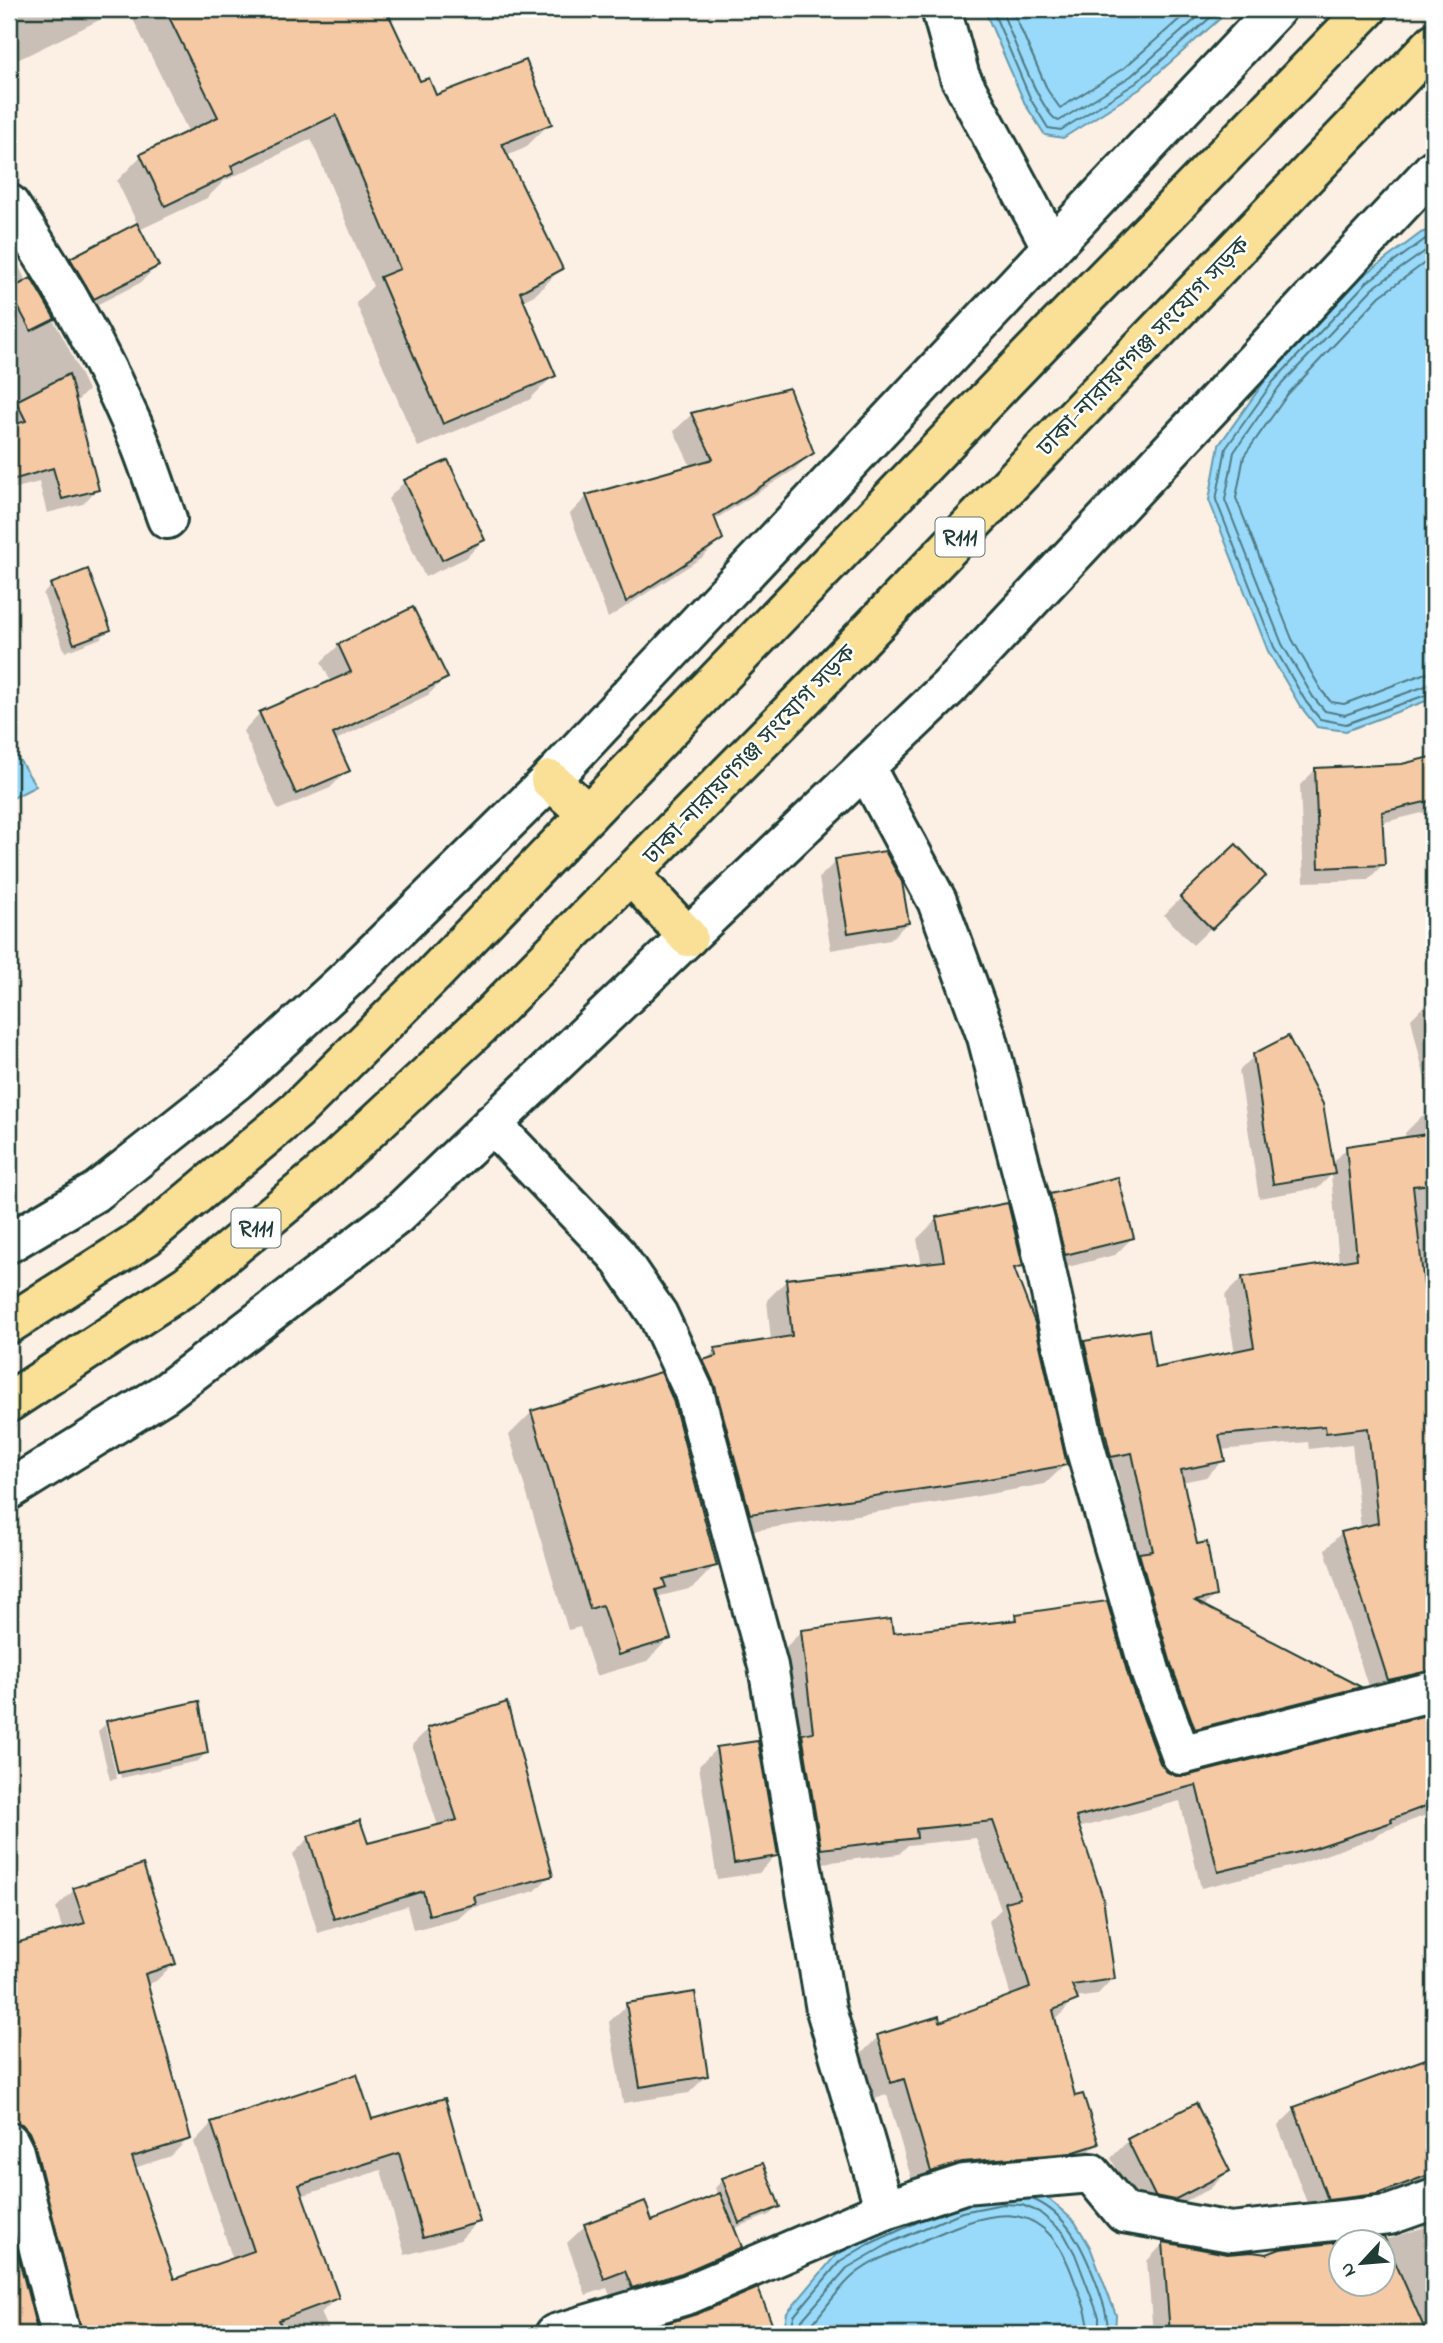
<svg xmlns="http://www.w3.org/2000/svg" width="1443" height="2343" font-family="'Indie Flower','Noto Sans Bengali',sans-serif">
	<rect width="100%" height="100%" fill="#fcefe4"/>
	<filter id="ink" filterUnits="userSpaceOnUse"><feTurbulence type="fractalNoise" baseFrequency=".0143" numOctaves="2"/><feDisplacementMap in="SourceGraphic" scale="14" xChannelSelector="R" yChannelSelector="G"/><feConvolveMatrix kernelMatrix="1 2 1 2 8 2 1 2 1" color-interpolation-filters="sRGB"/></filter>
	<g filter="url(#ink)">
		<g fill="#99d9fa" stroke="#689bab" stroke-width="2">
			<polygon points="984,9 1231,9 1140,89 1063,138 1045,135 1025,104"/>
			<polygon points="1434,228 1434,698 1346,731 1317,727 1300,706 1268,651 1209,500 1219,445 1267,378 1363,276 1421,233"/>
			<polygon points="9,744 36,786 9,800"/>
			<polygon points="1026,2189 1048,2198 1075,2222 1090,2247 1116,2315 1115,2334 783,2334 787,2313 835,2256 864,2239 957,2197"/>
		</g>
		<g fill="#0003">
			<polygon points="9,9 122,9 9,64"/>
			<polygon points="128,9 384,9 419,83 435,97 550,123 525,148 506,156 561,269 536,294 522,301 554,375 529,400 418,447 356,303 373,286 311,139 224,181 207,198 139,230 157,266 140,283 76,315 54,277 71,259 138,225 117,181 141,156 189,133"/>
			<polygon points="9,246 27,283 40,296 66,343 88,390 75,403 97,489 83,504 47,513 39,482 9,490"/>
			<polygon points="692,414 812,452 794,470 714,520 721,539 703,557 608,618 570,514 587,496 691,467 674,431"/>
			<polygon points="405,481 483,540 466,558 425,577 388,499"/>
			<polygon points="51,586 109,629 101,638 65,652 43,594"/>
			<polygon points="339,645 446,677 428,695 334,741 348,770 330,788 278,810 243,731 260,713 331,682 321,662"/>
			<polygon points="1434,758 1434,810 1381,823 1383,864 1368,880 1304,882 1300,785 1316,769 1402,766"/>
			<polygon points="836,861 907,923 890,940 831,950 819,878"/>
			<polygon points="1247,893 1193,945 1164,915 1181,898"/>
			<polygon points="1434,1001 1434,1695 1371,1696 1325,1550 1341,1533 1361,1529 1352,1444 1309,1449 1308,1442 1220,1450 1223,1460 1206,1477 1182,1482 1195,1546 1214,1596 1203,1607 1358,1687 1343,1703 1178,1745 1116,1469 1094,1473 1068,1359 1085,1343 1154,1371 1235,1353 1225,1295 1242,1278 1339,1263 1331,1175 1318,1188 1259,1198 1239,1071 1254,1056 1332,1164 1347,1148 1406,1139 1405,1133 1422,1116 1433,1114 1411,1019 1428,1002"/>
			<polygon points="9,1003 17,1019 9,1028"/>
			<polygon points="1051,1195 1132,1238 1115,1255 1048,1272 1034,1213"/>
			<polygon points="937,1219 1021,1265 1014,1272 1066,1464 1045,1484 956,1500 730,1534 684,1381 716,1350 771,1341 767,1300 787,1280 922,1266 917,1239"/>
			<polygon points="532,1412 715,1565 693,1588 656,1597 669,1638 647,1661 596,1676 580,1627 568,1630 509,1435"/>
			<polygon points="1017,1616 1129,1682 1159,1763 1166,1773 1176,1778 1187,1778 1434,1715 1434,1812 1379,1833 1373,1838 1297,1865 1201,1888 1180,1801 1078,1828 1113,1978 1097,1995 1075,1998 1059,2017 1054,2019 1074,2098 1097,2144 1080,2160 914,2188 887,2095 875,2098 861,2054 878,2037 939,2024 1011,1997 989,1921 1001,1909 976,1838 908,1845 899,1854 805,1865 796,1742 785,1648 802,1631 891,1635 1010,1623"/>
			<polygon points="107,1723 207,1752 198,1761 121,1778 109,1726 105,1726 117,1779 110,1780 98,1731"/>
			<polygon points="428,1729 551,1875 535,1891 469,1909 458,1919 413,1930 407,1906 318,1933 293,1854 309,1838 367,1846 438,1826 412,1745"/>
			<polygon points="716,1749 776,1855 759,1873 717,1879 699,1766"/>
			<polygon points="74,1890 174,1963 156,1981 146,1985 189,2138 171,2156 134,2168 173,2281 233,2260 194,2142 212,2123 370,2121 478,2221 460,2240 405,2255 381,2170 301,2196 337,2297 321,2313 331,2334 61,2334 9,2148 9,1946 63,1931 56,1908"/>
			<polygon points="627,2005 706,2076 689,2093 623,2103 609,2022"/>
			<polygon points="1434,2058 1434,2204 1312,2216 1278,2126 1295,2109"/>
			<polygon points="1128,2141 1228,2171 1210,2189 1155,2216 1138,2213 1111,2158"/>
			<polygon points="723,2180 778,2207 769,2215 733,2229 740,2247 723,2265 614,2305 607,2288 586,2295 567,2243 585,2226 644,2204 651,2223 718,2196 715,2188"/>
			<polygon points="1434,2224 1434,2334 1153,2334 1147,2261 1163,2244 1227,2255 1268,2256 1281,2250 1342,2244 1342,2284 1384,2284 1384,2242 1363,2242 1392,2238"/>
			<polygon points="757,2291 774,2334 645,2334 649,2331 698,2316"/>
		</g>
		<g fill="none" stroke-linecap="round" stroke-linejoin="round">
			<g stroke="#507b83" stroke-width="2">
				<polyline points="992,9 1031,100 1048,128 1061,130 1136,83 1220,9"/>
				<path d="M 1001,9 C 1009,29 1042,117 1059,121 L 1131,76 L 1207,9"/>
				<polyline points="1012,9 1048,91 1060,108 1124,68 1191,9"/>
				<polyline points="1434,235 1424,240 1367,282 1273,382 1226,448 1216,500 1274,647 1306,702 1320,719 1346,724 1434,692"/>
				<polyline points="1434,245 1373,288 1279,387 1234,452 1225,500 1282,644 1313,697 1325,711 1345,715 1434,683"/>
				<polyline points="1434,256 1380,296 1288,394 1244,456 1236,498 1292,639 1322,691 1331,702 1344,704 1423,674 1434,673"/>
				<path d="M 1032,2199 C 1068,2214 1083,2248 1096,2282 C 1103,2302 1108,2314 1108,2334"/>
				<polyline points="790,2334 794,2316 840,2261 867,2245 920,2221"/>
				<polyline points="799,2334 802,2320 847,2268 892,2242 962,2212 1003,2204 1022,2205 1039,2212 1063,2232 1075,2254 1099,2317 1099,2334"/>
				<path d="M 810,2334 L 812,2324 C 824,2310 840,2287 853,2276 C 872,2260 898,2251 920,2242 C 985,2213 1040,2189 1072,2274 C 1079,2294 1089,2313 1089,2334"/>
			</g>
		</g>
		<g fill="#f6c9a5" stroke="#1f3d34" stroke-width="2">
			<polygon points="165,9 386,9 420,81 429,78 436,95 526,60 552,124 502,144 563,269 520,292 556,376 443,424 380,277 400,269 336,115 231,166 234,173 165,206 140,154 218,117"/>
			<polygon points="137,223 159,266 94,299 70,258"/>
			<polygon points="31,278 55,319 31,331 9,290"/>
			<polygon points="69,374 99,490 62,499 53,468 9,481 9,426 26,421 16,401"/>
			<polygon points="789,388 814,453 714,516 723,539 626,602 586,495 713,459 691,413"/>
			<polygon points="448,460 485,540 442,560 404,480"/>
			<polygon points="88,569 111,630 74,644 50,584"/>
			<polygon points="413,607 448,678 333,734 350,771 296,794 259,712 351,672 338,644"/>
			<polygon points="1434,756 1434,800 1382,812 1385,865 1319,868 1315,768 1402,764"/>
			<polygon points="1236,844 1266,876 1212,929 1180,897"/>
			<polygon points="885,851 902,882 909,923 848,933 835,859"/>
			<polygon points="1288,1036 1323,1104 1335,1174 1273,1184 1253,1054"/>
			<polygon points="1434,1133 1434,1184 1413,1186 1427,1314 1434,1312 1434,1670 1388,1680 1341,1532 1378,1523 1368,1428 1326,1433 1325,1426 1219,1435 1225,1461 1181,1470 1197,1544 1207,1542 1216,1596 1195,1601 1361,1687 1195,1729 1172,1667 1139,1553 1153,1551 1132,1453 1111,1457 1084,1341 1149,1330 1155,1368 1254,1347 1242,1277 1357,1259 1346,1146"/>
			<polygon points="1118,1177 1134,1238 1065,1255 1050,1194"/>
			<polygon points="1008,1203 1023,1266 1014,1268 1035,1323 1067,1465 977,1481 750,1514 715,1386 703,1360 716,1356 715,1348 792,1336 786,1279 944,1261 936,1217"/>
			<polygon points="661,1372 673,1400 717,1566 663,1579 666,1587 656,1590 671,1639 618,1655 602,1605 590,1609 531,1411"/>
			<polygon points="1107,1601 1130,1682 1160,1763 1167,1772 1176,1776 1186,1776 1434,1713 1434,1803 1391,1819 1392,1822 1315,1848 1218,1872 1196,1785 1076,1817 1103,1898 1115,1979 1072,1985 1078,2000 1053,2010 1075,2096 1083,2094 1099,2144 1071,2153 962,2162 931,2172 904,2079 891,2083 877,2035 939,2016 940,2022 1030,1988 1005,1902 1020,1898 993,1821 916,1829 917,1838 821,1849 802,1734 813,1732 801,1630 891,1619 893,1633 1017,1620 1016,1614"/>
			<polygon points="199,1701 208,1753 118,1773 106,1721"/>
			<polygon points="507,1702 553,1876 474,1896 476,1904 429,1915 423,1891 334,1919 308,1836 360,1820 368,1843 457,1820 427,1728"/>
			<polygon points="758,1741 778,1856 734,1863 716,1747"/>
			<polygon points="143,1864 176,1964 145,1974 191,2139 132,2157 174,2279 254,2251 211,2122 357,2074 372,2119 445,2098 480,2222 423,2238 399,2153 299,2185 339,2298 279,2320 284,2334 82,2334 35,2146 29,2132 22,2124 9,2120 9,1945 85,1923 73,1888"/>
			<polygon points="695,1992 708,2076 640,2087 626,2003"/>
			<polygon points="1434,2056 1434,2173 1377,2194 1328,2200 1294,2107"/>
			<polygon points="1196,2103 1230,2171 1174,2200 1155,2196 1127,2139"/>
			<polygon points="763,2163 780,2207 739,2223 722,2178"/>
			<polygon points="720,2193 742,2247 682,2273 632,2288 625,2271 604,2279 584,2224 645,2201 652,2221"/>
			<polygon points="9,2219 38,2334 9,2334"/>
			<polygon points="1384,2237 1427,2334 1170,2334 1163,2242 1227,2254 1252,2252 1267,2254 1280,2249 1341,2242 1341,2284 1383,2284 1383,2242 1347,2242"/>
			<polygon points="758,2288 776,2334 650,2334 648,2329 697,2314"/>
		</g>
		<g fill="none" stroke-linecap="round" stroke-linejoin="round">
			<g stroke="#1f3d34" stroke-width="44">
				<g id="street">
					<polyline points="941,9 960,77 1051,246"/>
					<path d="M 9,204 C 57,273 98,347 132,424 C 146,455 156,488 167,519"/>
					<polyline points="865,767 937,901 987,1037 1036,1225 1085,1447 1151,1674 1181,1755 1434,1691"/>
					<polyline points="492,1124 617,1255 658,1315 694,1392 768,1666 826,2010 885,2210"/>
					<polyline points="9,2142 14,2152 61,2334"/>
					<polyline points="555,2334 689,2294 885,2210 964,2184 1091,2173 1124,2213 1231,2232 1389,2215 1434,2199"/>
				</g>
			</g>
			<g stroke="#1f3d34" stroke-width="44">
				<g id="secondary">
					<polyline points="9,1243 97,1191 236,1081 349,977 550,780 1276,9"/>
					<polyline points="9,1490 165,1393 396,1216 949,687 1434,169"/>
				</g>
			</g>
			<g stroke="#1f3d34" stroke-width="44">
				<g id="primary">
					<polyline points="550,780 588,814"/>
					<polyline points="631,875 688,937"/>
					<polyline points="9,1324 147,1236 296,1111 434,974 1052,332 1367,9"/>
					<polyline points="9,1402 187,1285 317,1178 480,1026 817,685 1434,43"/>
				</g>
			</g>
			<use href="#street" stroke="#fff" stroke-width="38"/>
			<use href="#secondary" stroke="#fff" stroke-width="38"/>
			<use href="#primary" stroke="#fadf96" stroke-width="38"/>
		</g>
	</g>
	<g text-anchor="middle" stroke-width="5" stroke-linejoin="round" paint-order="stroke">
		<g fill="#fff" stroke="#627771" stroke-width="2">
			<rect x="935.5" y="517.5" width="49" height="39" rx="5"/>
			<rect x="231.5" y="1208.5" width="49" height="39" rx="5"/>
		</g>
		<g font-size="23" font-weight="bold" fill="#1f3d34">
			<text x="960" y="545">R111</text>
			<text x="256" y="1236">R111</text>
		</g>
		<g font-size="24" fill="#1f3d34" stroke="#fff">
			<text transform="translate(1143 346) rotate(-46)" y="8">ঢাকা-নারায়ণগঞ্জ সংযোগ সড়ক</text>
			<text transform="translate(749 754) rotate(-46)" y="8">ঢাকা-নারায়ণগঞ্জ সংযোগ সড়ক</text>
		</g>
	</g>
	<rect width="1443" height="2343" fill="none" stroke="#fff" stroke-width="35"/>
	<rect x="18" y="18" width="1408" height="2308" fill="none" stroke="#1f3d34" stroke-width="2.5" filter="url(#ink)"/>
	<g transform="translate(1362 2263) rotate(244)"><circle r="33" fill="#ffffff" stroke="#a5b1ae" stroke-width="2"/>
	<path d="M0-5L12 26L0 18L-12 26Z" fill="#1f3d34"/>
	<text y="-10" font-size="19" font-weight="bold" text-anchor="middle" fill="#1f3d34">N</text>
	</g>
</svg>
